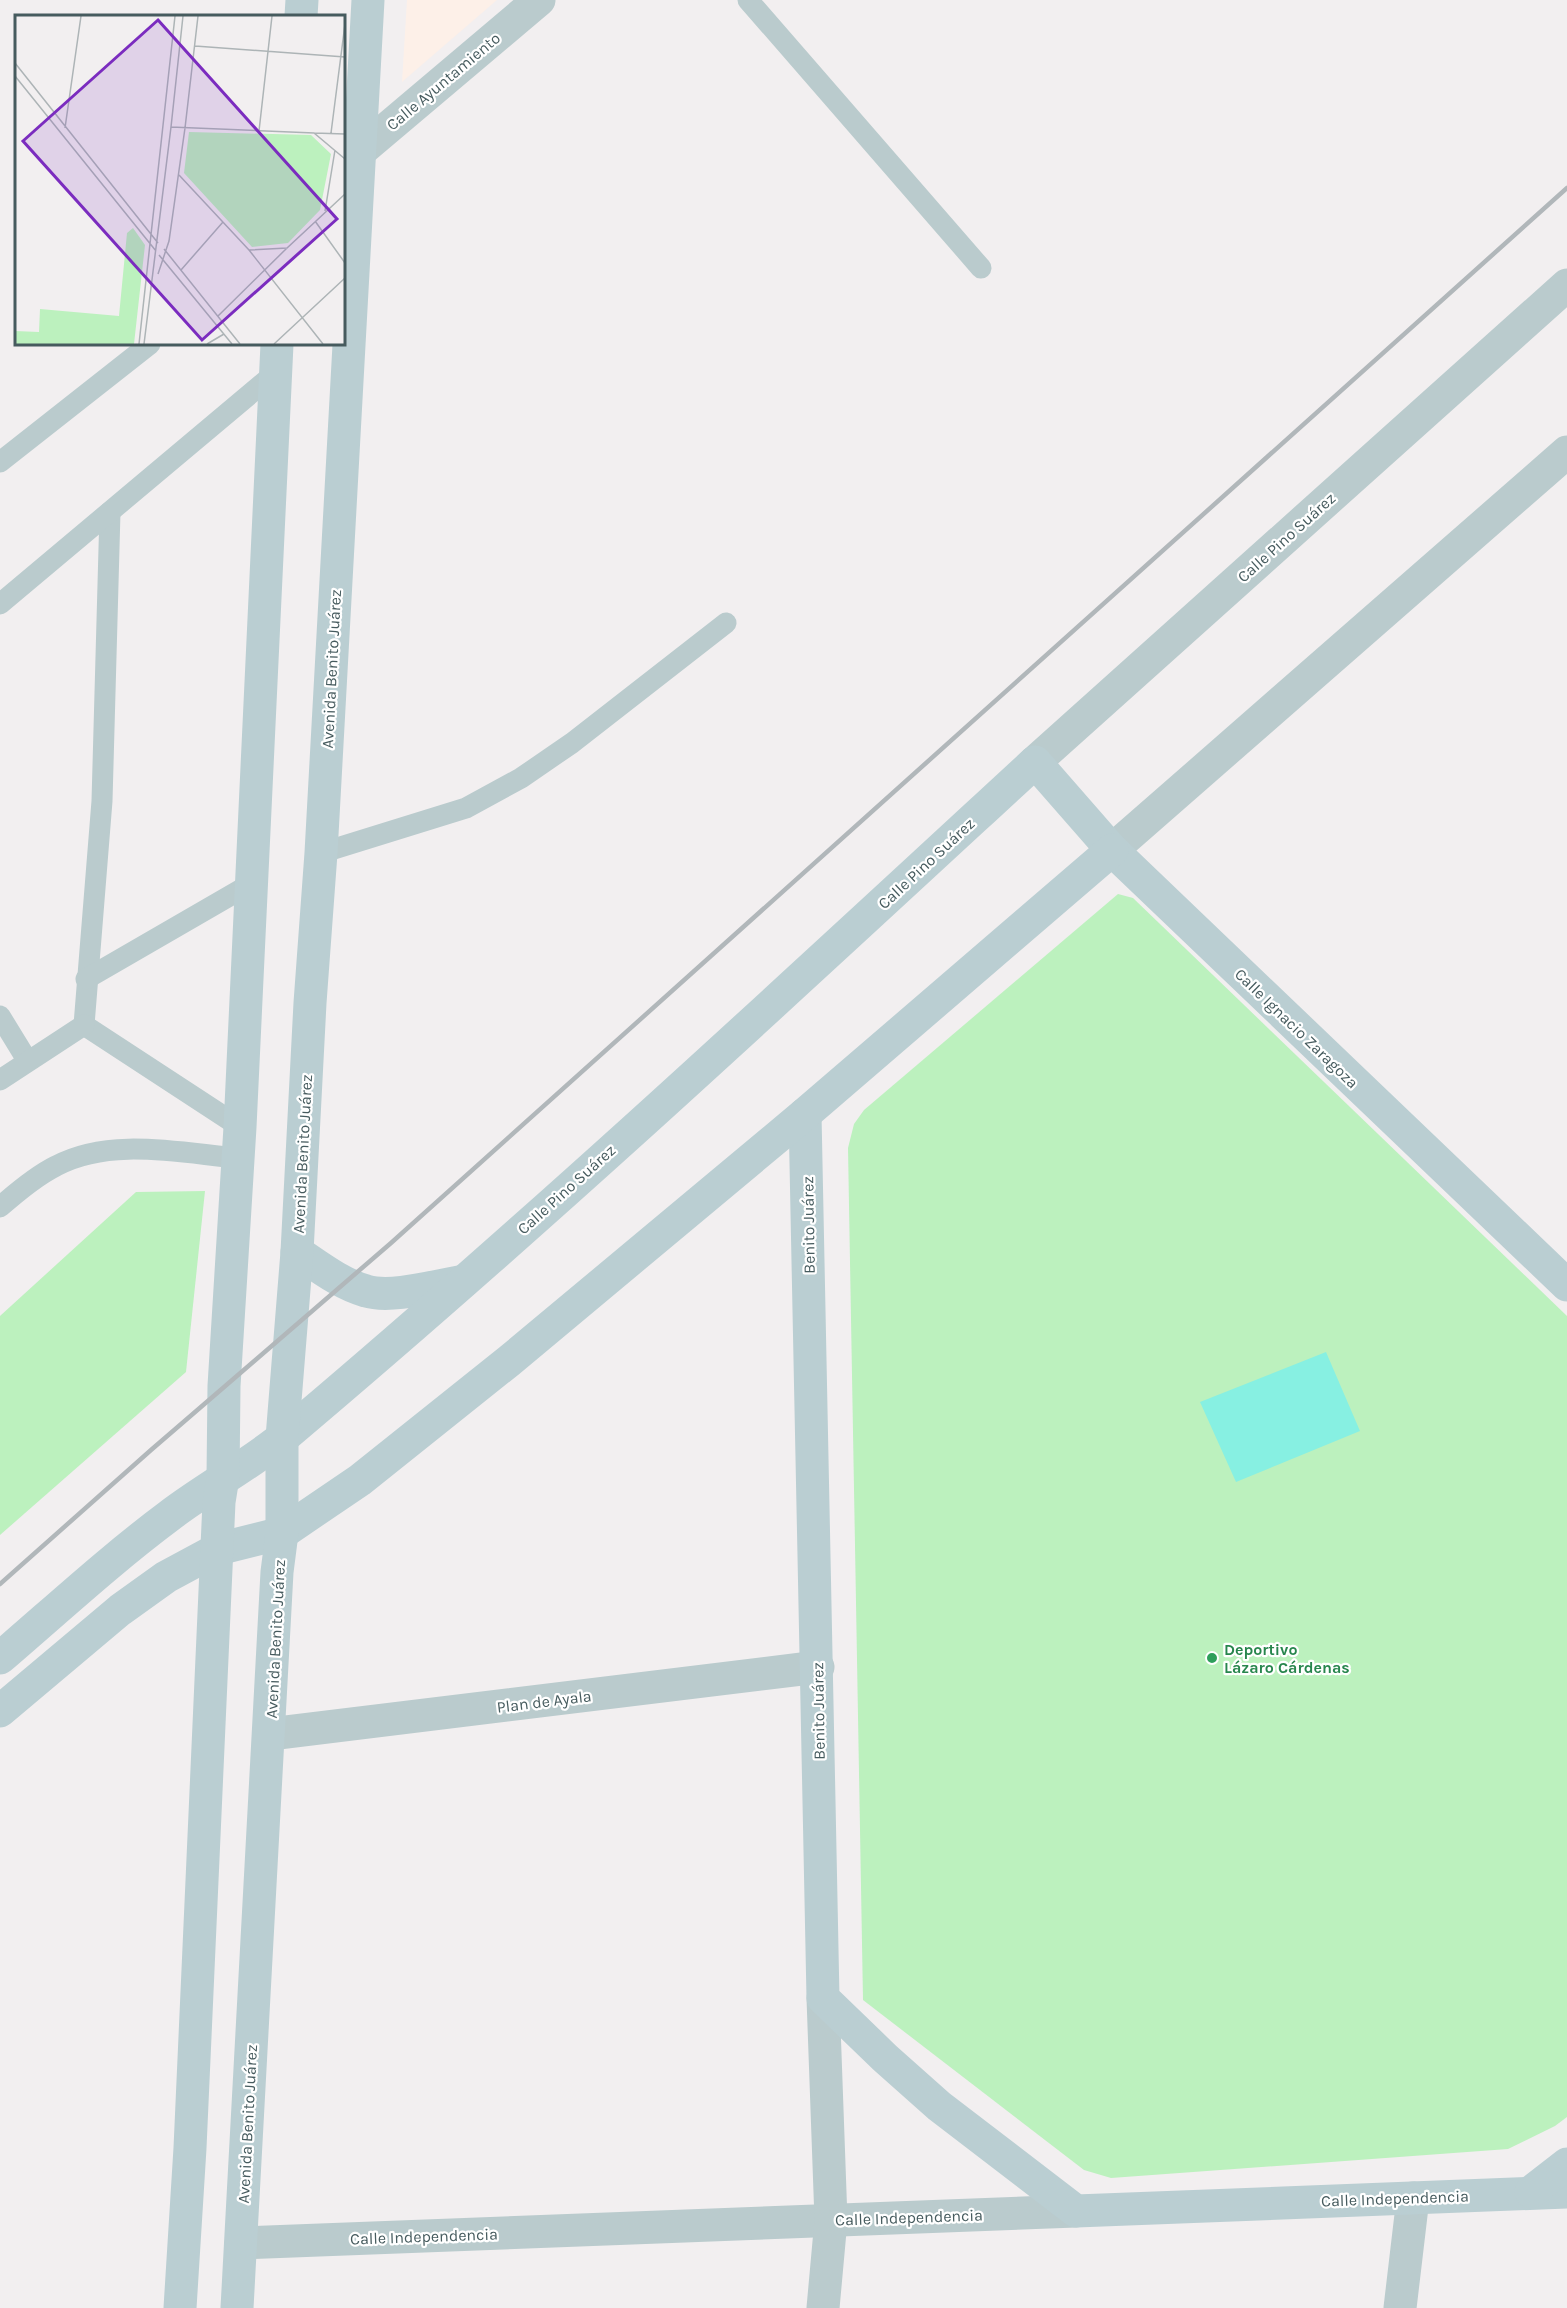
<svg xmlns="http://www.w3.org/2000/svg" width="1567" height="2308" font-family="Karla,sans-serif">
	<rect width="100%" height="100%" fill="#f2eff0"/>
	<polygon fill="#fdf0e8" points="407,0 497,0 402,82"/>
	<g fill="#bcf1be">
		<polygon points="1118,894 1133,898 1567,1316 1567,2117 1555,2126 1508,2149 1111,2178 1084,2170 863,2000 848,1148 854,1124 864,1110"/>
		<polygon points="205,1191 186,1372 0,1535 0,1316 136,1192"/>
	</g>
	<polygon fill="#87f0e2" points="1326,1352 1360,1431 1236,1482 1200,1402"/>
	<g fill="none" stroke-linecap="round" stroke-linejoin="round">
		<g stroke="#bacbcd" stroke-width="21">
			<polyline points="748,0 981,268"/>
			<polyline points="0,462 150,344"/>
			<polyline points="110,512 102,801 84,1025 240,1127"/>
			<polyline points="0,604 275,373"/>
			<polyline points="321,853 466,808 521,778 572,743 726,623"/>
			<polyline points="86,979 252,883"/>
			<polyline points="0,1016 27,1060"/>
			<polyline points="0,1080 84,1025"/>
			<path d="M 0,1207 C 17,1192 36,1176 56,1166 C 110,1137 180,1153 238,1158"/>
		</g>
		<g stroke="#bacbcd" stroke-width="33">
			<polyline points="344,151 358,153 539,0"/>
			<polyline points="1035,762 1567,285"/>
			<polyline points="1112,850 1567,452"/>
			<polyline points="270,1734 818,1667"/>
			<polyline points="241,2243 1076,2211"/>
			<polyline points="823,2308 831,2220 823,1998"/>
			<polyline points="1400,2308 1413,2198"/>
		</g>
		<g stroke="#baced2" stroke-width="33">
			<polyline points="301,16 302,0"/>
			<polyline points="805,1114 823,1998 885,2058 939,2106 1076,2211 1567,2192"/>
			<path d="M 297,1252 C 318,1266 341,1284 366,1291 C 392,1299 438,1285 464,1281"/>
			<path d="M 0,1658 C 56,1610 110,1560 169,1516 C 207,1487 251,1464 287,1434 C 543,1218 789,989 1035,762 L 1112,850 L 1567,1285"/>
			<polyline points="0,1711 120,1610 166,1577 218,1549 282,1533 360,1480 509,1361 805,1114 1112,850"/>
			<polyline points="1531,2192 1567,2164"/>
			<polyline points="180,2308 190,2148 219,1502 223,1477 224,1386 240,1127 277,344"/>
			<polyline points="237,2308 277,1572 282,1533 282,1438 297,1252 310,1003 321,853 368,0"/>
		</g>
		<polyline stroke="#b1b7ba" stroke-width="4.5" points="0,1584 151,1450 391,1243 1567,188"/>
	</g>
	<circle fill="#2e9e5b" stroke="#fff" stroke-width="2" cx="1212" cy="1658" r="6"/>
	<g text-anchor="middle" stroke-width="4.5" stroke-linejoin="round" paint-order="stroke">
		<g font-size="16" fill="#465b5e" stroke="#fff">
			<text transform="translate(443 81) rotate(-40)" y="6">Calle Ayuntamiento</text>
			<text transform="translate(1286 537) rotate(-42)" y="6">Calle Pino Suárez</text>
			<text transform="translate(331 669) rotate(-87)" y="6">Avenida Benito Juárez</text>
			<text transform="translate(926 863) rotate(-43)" y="6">Calle Pino Suárez</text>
			<text transform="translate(1297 1028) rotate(44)" y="6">Calle Ignacio Zaragoza</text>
			<text transform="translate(302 1154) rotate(-87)" y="6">Avenida Benito Juárez</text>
			<text transform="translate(566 1189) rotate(-42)" y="6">Calle Pino Suárez</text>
			<text transform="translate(808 1225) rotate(-91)" y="6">Benito Juárez</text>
			<text transform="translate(275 1639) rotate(-87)" y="6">Avenida Benito Juárez</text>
			<text transform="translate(544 1701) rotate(-7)" y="6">Plan de Ayala</text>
			<text transform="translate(818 1711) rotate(-91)" y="6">Benito Juárez</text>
			<text transform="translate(247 2124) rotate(-87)" y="6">Avenida Benito Juárez</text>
			<text transform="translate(1395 2198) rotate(-2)" y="6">Calle Independencia</text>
			<text transform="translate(909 2217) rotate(-2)" y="6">Calle Independencia</text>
			<text transform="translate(424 2236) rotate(-2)" y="6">Calle Independencia</text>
		</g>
		<g font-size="16" font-weight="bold" fill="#27864d" stroke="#fff" text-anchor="start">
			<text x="1224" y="1655">Deportivo<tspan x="1224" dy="18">Lázaro Cárdenas</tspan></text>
		</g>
	</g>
	<g transform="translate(15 15)">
		<rect width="330" height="330" fill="#f2eff0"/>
		<path d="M 174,117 L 296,120 L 316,139 L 305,195 L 273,228 L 237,232 L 169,158 ZM 118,213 L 130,230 L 119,329 L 1,329 L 0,316 L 24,317 L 25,294 L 104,301 L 112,218 Z" fill="#bcf1be"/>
		<path fill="none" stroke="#adb4b6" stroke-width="1.5" d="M 180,31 L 330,42M 0,48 L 143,228M 0,61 L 141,236M 156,112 L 168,1M 50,113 L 66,1M 170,113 L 183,1M 244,116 L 257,1M 299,118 L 330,119M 316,118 L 330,9M 164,160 L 234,235 L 272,233 L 330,179M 310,196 L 320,135M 300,206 L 330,248M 149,234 L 225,329M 234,235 L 308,329M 144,240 L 217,329M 166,255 L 208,207M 143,259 L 154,226 L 170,113M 203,301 L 272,233M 124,329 L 160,1M 129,329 L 156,112 L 299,118 L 330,144M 192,329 L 209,319M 259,329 L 330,263"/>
		<path fill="#7b2cbf" fill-opacity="0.15" stroke="#7b2cbf" stroke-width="3" d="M 143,5 L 322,204 L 187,325 L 8,126 Z"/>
		<rect width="330" height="330" fill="none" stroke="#465b5e" stroke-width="3"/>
	</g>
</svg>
